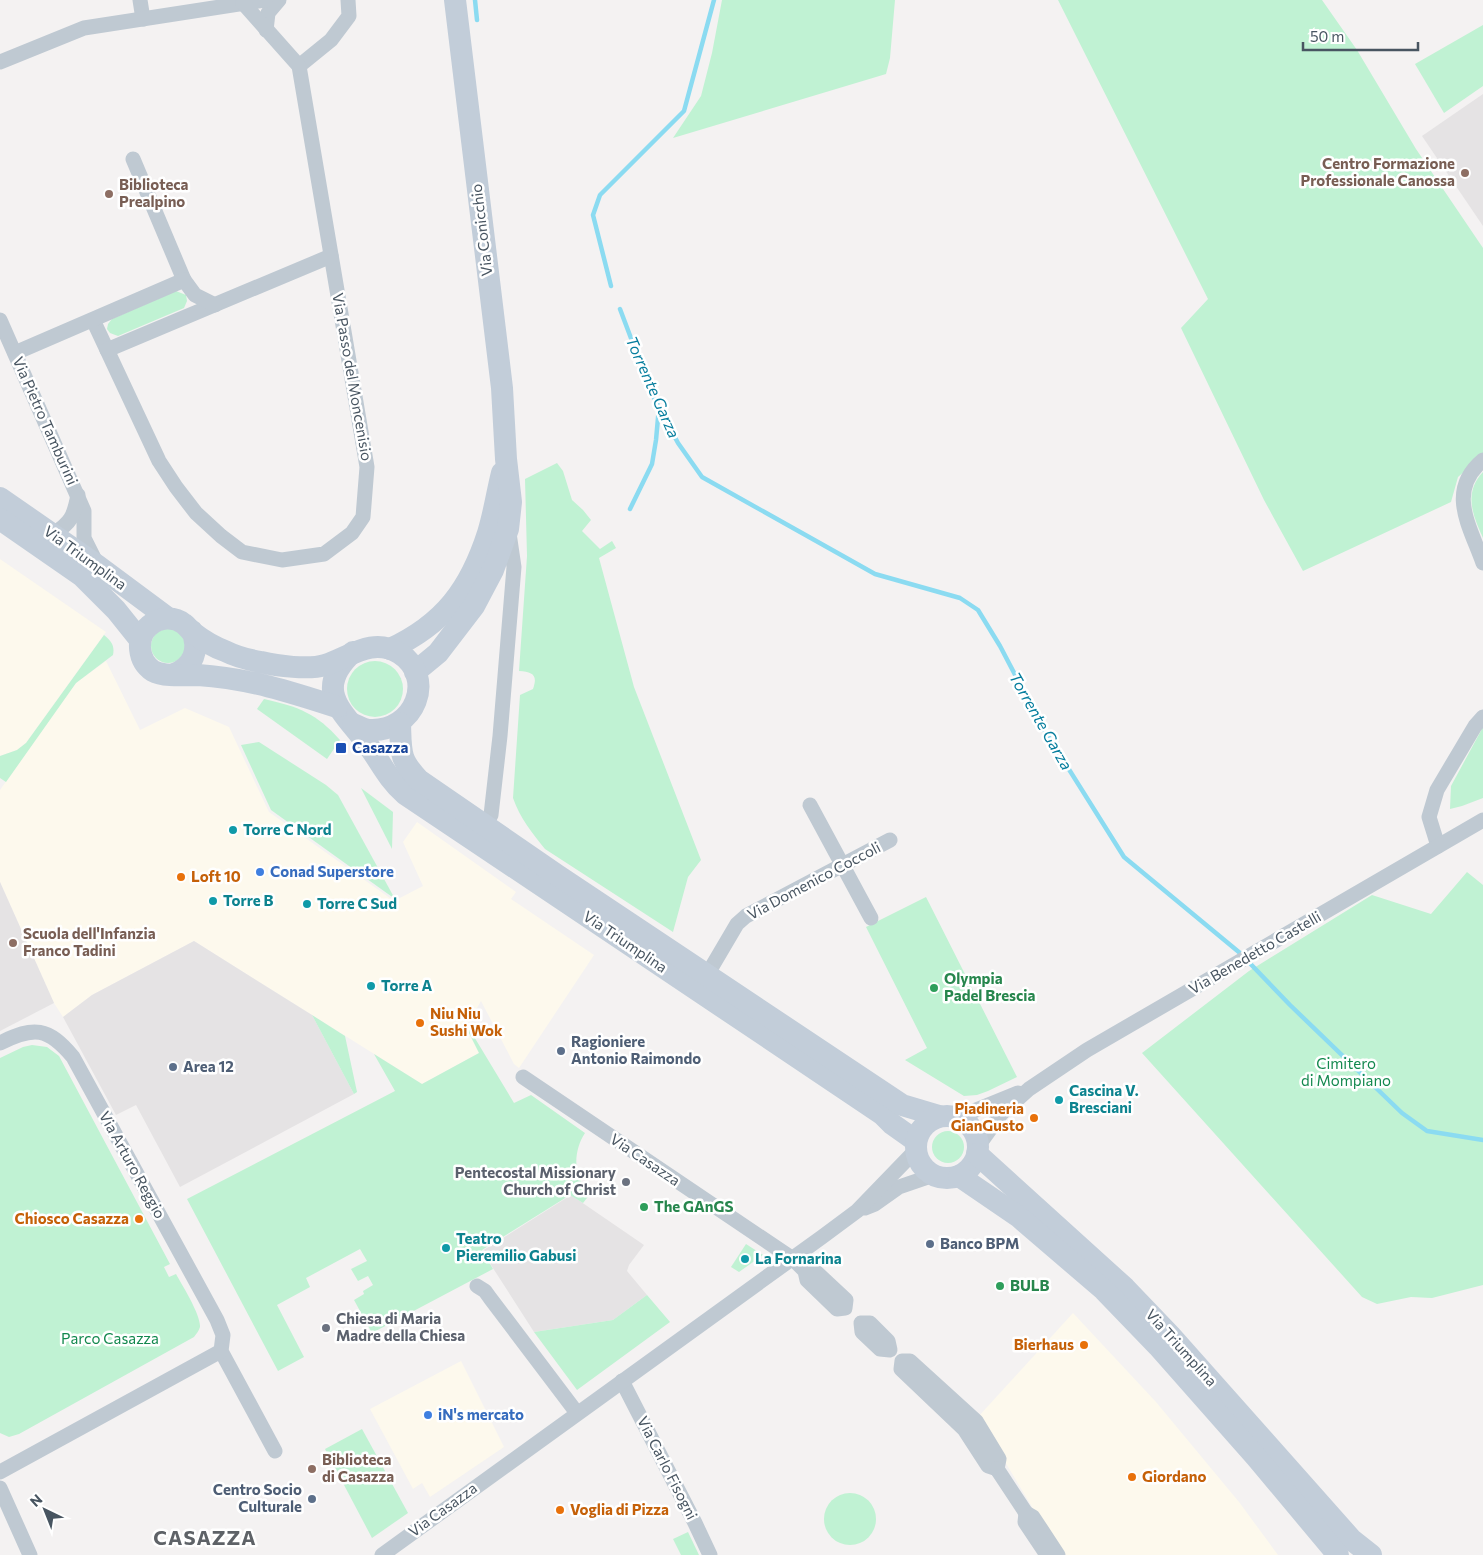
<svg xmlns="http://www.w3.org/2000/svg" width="1483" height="1555" font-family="Commissioner,sans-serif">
	<rect width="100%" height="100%" fill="#f4f2f2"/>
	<g fill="#fdf9ed">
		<polygon points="0,559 106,632 26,743 17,750 0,756"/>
		<polygon points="106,661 140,730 185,708 229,727 269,812 394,901 423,886 403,842 417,822 516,892 511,899 594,955 519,1068 514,1064 481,1001 466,1027 479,1053 422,1084 194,941 92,995 63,1017 54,1003 0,882 0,790 76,683"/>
		<polygon points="1073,1313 1156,1402 1239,1502 1278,1555 1061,1555 978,1417"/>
		<polygon points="461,1361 504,1447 430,1497 422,1483 413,1489 370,1409"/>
	</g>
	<g fill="#e5e3e4">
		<polygon points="1483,94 1483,226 1422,136"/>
		<polygon points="0,882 54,1003 0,1031"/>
		<polygon points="194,941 312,1015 354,1094 180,1187 136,1105 116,1115 63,1017 92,995"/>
		<polygon points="571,1195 644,1245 629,1265 627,1271 647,1295 613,1320 534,1332 482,1251"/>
	</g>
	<g fill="#c0f2d3">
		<polygon points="722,0 895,0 890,58 886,74 673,138 701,96 712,53"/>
		<polygon points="1058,0 1322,0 1357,50 1416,149 1483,248 1483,455 1458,477 1451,502 1303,571 1264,500 1181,328 1208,299"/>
		<polygon points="1483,25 1483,86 1444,113 1415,64"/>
		<polygon points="176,291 186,295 187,301 184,308 118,336 110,333 107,329 108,324 112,319"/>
		<path d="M 557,463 L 563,471 L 572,500 L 583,510 L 591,520 L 582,531 L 600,549 L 612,541 L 616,548 L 599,558 L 634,687 L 701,860 L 688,877 L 673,932 L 545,849 C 532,833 520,818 513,798 L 520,695 L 533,689 C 538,675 533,672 519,671 L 527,556 L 525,479 Z"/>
		<path d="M 1483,472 L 1483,538 C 1473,516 1463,493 1483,472 Z"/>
		<circle cx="168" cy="646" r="17"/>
		<path d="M 104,635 C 111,641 115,645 113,655 L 76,683 L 6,782 L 0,778 L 0,756 L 17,750 L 26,743 Z"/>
		<circle cx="375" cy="689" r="28"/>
		<path d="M 264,699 C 299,707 316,713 340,740 L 327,759 L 257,709 Z"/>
		<polygon points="1483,727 1483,798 1462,806 1450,809 1451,786"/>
		<polygon points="259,742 326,785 338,795 395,899 271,810 241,745"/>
		<polygon points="361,788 393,812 392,849"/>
		<polygon points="1467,872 1483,885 1483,1285 1432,1298 1411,1297 1377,1304 1362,1297 1142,1053 1249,971 1372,895 1431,914"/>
		<polygon points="926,897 1017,1077 988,1091 977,1095 964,1096 905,1060 927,1048 866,927"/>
		<polygon points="312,1015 345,1036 357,1092 354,1094"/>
		<path d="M 466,1027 L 470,1030 L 514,1103 L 531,1095 L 585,1133 C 573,1151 572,1179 591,1193 L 583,1203 L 570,1195 L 482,1250 L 493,1269 L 372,1333 L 354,1300 L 364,1294 L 363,1291 L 373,1285 L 368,1276 L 358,1281 L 351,1269 L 367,1261 L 360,1249 L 306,1278 L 310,1287 L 277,1305 L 304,1357 L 278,1371 L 187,1199 L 395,1091 L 374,1054 L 422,1084 L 479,1053 Z"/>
		<path d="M 32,1045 L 47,1047 L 59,1056 L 170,1264 L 164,1267 L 169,1277 L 176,1274 C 182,1285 201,1315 200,1327 C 199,1331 196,1334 194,1337 L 19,1434 L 9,1437 L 0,1433 L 0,1058 L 23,1047 Z"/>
		<circle cx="948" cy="1147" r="16"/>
		<polygon points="746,1244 763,1255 739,1272 731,1267"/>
		<polygon points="647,1295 670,1322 577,1390 534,1332 613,1320"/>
		<polygon points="362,1429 408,1513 372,1538 325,1449"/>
		<circle cx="850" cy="1519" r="26"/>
		<polygon points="688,1532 699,1555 681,1555 673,1539"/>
	</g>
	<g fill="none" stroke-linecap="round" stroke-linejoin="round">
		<g stroke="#8bdbf1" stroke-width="4.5">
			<polyline points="475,0 477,20"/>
			<polyline points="611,286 593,215 600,195 684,111 714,0"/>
			<polyline points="620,309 652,394 678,443 702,477 875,574 960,598 978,610 1000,646 1043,728 1124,857 1240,953 1290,1005 1402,1113 1427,1131 1483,1140"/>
			<polyline points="630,509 652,464 656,440 659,407"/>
		</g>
		<g stroke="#bfc9d2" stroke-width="15">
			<polyline points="140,0 143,19"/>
			<polyline points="266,30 268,13 279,0"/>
			<polyline points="0,62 84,28 265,0"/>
			<polyline points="299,66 331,40 349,16 348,0"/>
			<polyline points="133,159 184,280"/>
			<polyline points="0,320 84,511 84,538 96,562"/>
			<polyline points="93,320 159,461 176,487 196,513 221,536 242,552 282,560 324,554 352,533 363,517 367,467 299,66 243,3"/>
			<polyline points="107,350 331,256"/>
			<polyline points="15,353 184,280 195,295 215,305"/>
			<path d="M 1483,460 C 1446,491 1470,526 1483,563"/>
			<path d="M 53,534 C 71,523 74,516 78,495"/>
			<polyline points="810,805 871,918"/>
			<polyline points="485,826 491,815 500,736 514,567 509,533"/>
			<polyline points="1438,846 1429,817 1437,790 1475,726 1483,717"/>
			<polyline points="707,975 737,924 746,916 890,840"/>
			<path d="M 0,1043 C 34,1026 48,1027 73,1057 L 217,1320 L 223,1335 L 221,1351 L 275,1451"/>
			<polyline points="523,1077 793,1259 805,1271 807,1280 837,1309 845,1308 846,1300 815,1271 805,1271"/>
			<polyline points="959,1117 1018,1093"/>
			<polyline points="978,1146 1001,1114 1029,1089 1087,1050 1483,820"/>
			<polyline points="865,1208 875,1204 899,1187 934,1175"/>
			<polyline points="477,1286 485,1291 490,1298 577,1413"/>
			<polygon points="861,1323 870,1323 888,1341 890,1350 880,1349 862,1332"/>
			<polygon points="902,1361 910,1361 976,1421 999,1459 997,1469 988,1466 964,1429 901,1369"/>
			<polyline points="622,1381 695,1523 710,1555"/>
			<polyline points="997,1469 1026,1513"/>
			<polyline points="0,1472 221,1351"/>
			<polyline points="0,1488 30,1555"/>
			<polyline points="382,1555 822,1237 857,1211 915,1151"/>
			<polyline points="1047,1555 1025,1522 1026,1513 1033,1517 1058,1555"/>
		</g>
		<g stroke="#c2cdd9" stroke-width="22">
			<polyline points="0,498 98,566 168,618"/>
			<polyline points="0,519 82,576 116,610 140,640"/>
			<path d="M 390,649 C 444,624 470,589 488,533 C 494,514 497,493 502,473"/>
			<path d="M 353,652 C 311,691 344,712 368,745 C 381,763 388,779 405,794 L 882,1114 L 892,1124 L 916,1141"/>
			<polyline points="415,672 438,653 474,606 493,570 508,529 511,502 506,459 502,388 455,0"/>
			<path d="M 174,674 C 193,667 200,650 192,631"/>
			<path d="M 337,707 C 291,692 247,678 198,675 C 185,675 164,677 153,671 C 138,661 135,638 149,626 C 159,617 174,616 184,624 C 187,626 189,629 192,632 C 201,639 214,647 225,651 C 235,656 249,660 261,662 C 277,666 309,670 325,665 C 350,657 372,637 399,653 C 437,677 415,732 370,730 C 364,730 358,726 353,724"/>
			<path d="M 400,723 C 401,752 399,759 419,780 L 557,875 L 902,1105 L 939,1116"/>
			<circle cx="947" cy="1147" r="31"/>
			<polyline points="977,1154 1125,1288 1170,1335 1352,1540 1371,1555"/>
			<polyline points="959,1176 1019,1217 1104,1290 1158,1346 1256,1457 1338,1555"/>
		</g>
	</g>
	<g fill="#8d6e63" stroke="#fff" stroke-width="2">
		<circle cx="1465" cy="173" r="5"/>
		<circle cx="109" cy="194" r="5"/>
		<circle cx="13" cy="943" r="5"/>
		<circle cx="312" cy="1469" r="5"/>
	</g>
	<rect fill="#1a4fb4" stroke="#fff" stroke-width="2" x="335" y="742" width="12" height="12" rx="2.5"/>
	<g fill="#0f9aa8" stroke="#fff" stroke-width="2">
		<circle cx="233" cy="830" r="5"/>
		<circle cx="213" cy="901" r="5"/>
		<circle cx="307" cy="904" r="5"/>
		<circle cx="371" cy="986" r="5"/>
		<circle cx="1059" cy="1100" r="5"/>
		<circle cx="446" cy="1248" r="5"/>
		<circle cx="745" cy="1259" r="5"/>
	</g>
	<g fill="#3f7fe0" stroke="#fff" stroke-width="2">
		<circle cx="260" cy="872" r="5"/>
		<circle cx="428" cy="1415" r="5"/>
	</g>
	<g fill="#e8710a" stroke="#fff" stroke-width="2">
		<circle cx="181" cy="877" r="5"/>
		<circle cx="420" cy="1023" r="5"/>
		<circle cx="1034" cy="1118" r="5"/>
		<circle cx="139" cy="1219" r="5"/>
		<circle cx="1084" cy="1345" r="5"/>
		<circle cx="1132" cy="1477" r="5"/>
		<circle cx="560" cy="1510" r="5"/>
	</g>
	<g fill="#2e9e5b" stroke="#fff" stroke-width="2">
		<circle cx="934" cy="988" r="5"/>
		<circle cx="644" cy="1207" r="5"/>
		<circle cx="1000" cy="1286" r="5"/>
	</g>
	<g fill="#5c6f8a" stroke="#fff" stroke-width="2">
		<circle cx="561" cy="1051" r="5"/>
		<circle cx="173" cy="1067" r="5"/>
		<circle cx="930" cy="1244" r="5"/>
		<circle cx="312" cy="1499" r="5"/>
	</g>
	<g fill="#6b7280" stroke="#fff" stroke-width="2">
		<circle cx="626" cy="1182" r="5"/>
		<circle cx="326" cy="1328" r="5"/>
	</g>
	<g text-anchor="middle" stroke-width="5" stroke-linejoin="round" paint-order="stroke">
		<g font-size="15" font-weight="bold" fill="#785e54" stroke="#fff" text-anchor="start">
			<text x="1455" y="169" text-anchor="end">Centro Formazione<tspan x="1455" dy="17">Professionale Canossa</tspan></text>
			<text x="119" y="190">Biblioteca<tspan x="119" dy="17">Prealpino</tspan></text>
			<text x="23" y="939">Scuola dell'Infanzia<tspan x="23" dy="17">Franco Tadini</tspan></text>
			<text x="322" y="1465">Biblioteca<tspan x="322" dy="17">di Casazza</tspan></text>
		</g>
		<g font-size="15" fill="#485561" stroke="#fff">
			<text transform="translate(482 230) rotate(-97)" y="5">Via Conicchio</text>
			<text transform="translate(352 377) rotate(80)" y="5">Via Passo del Moncenisio</text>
			<text transform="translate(45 421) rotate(66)" y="5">Via Pietro Tamburini</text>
			<text transform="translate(85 558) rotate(36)" y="5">Via Triumplina</text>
			<text transform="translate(814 881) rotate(-28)" y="5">Via Domenico Coccoli</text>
			<text transform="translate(625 942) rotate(34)" y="5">Via Triumplina</text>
			<text transform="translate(1255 953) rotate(-30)" y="5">Via Benedetto Castelli</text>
			<text transform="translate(645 1160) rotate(34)" y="5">Via Casazza</text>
			<text transform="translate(132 1165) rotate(61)" y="5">Via Arturo Reggio</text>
			<text transform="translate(1181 1348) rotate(48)" y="5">Via Triumplina</text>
			<text transform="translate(667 1468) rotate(63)" y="5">Via Carlo Fisogni</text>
			<text transform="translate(443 1510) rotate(-36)" y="5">Via Casazza</text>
		</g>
		<g font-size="15" font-weight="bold" fill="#164399" stroke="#fff" text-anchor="start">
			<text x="352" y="753">Casazza</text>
		</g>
		<g font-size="15" font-weight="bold" fill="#0d838f" stroke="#fff" text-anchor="start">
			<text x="243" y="835">Torre C Nord</text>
			<text x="223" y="906">Torre B</text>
			<text x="317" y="909">Torre C Sud</text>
			<text x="381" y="991">Torre A</text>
			<text x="1069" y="1096">Cascina V.<tspan x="1069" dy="17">Bresciani</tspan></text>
			<text x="456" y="1244">Teatro<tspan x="456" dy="17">Pieremilio Gabusi</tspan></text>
			<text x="755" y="1264">La Fornarina</text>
		</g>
		<g font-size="15" font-weight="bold" fill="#366cbe" stroke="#fff" text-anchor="start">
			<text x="270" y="877">Conad Superstore</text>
			<text x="438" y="1420">iN's mercato</text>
		</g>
		<g font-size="15" font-weight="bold" fill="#c56008" stroke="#fff" text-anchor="start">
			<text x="191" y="882">Loft 10</text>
			<text x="430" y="1019">Niu Niu<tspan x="430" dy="17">Sushi Wok</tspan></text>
			<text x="1024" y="1114" text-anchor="end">Piadineria<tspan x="1024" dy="17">GianGusto</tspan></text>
			<text x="129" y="1224" text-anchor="end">Chiosco Casazza</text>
			<text x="1074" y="1350" text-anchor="end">Bierhaus</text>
			<text x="1142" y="1482">Giordano</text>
			<text x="570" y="1515">Voglia di Pizza</text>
		</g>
		<g font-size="15" font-weight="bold" fill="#27864d" stroke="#fff" text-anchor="start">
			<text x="944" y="984">Olympia<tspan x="944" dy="17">Padel Brescia</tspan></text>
			<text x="654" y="1212">The GAnGS</text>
			<text x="1010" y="1291">BULB</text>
		</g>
		<g font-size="15" font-weight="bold" fill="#4e5e75" stroke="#fff" text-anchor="start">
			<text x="571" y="1047">Ragioniere<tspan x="571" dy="17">Antonio Raimondo</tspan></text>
			<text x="183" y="1072">Area 12</text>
			<text x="940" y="1249">Banco BPM</text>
			<text x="302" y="1495" text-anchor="end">Centro Socio<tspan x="302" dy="17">Culturale</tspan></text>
		</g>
		<g font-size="15" fill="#13884e" stroke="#fff">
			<text x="1346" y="1069">Cimitero<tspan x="1346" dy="17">di Mompiano</tspan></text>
			<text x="110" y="1344">Parco Casazza</text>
		</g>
		<g font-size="15" font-weight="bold" fill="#5b616d" stroke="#fff" text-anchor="end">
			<text x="616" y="1178">Pentecostal Missionary<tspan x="616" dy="17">Church of Christ</tspan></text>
			<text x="336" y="1324" text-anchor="start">Chiesa di Maria<tspan x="336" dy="17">Madre della Chiesa</tspan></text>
		</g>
		<g font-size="16" font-style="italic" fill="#077e9e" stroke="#fff">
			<text transform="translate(653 387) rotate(66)" y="6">Torrente Garza</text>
			<text transform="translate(1041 721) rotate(60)" y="6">Torrente Garza</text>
		</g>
		<g font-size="20" font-weight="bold" letter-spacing="1" fill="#5e6267" stroke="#fff">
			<text x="205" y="1545">CASAZZA</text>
		</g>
	</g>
	<g transform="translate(45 1510) rotate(317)" stroke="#ffffff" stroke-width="4" paint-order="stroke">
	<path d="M0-4L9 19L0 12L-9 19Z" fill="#485561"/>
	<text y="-8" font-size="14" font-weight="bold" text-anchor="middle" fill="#485561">N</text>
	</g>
	<path d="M1303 42v8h115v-8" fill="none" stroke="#485561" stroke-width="2.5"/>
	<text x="1310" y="42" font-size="15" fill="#485561" stroke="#ffffff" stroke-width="4" paint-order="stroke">50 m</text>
</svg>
